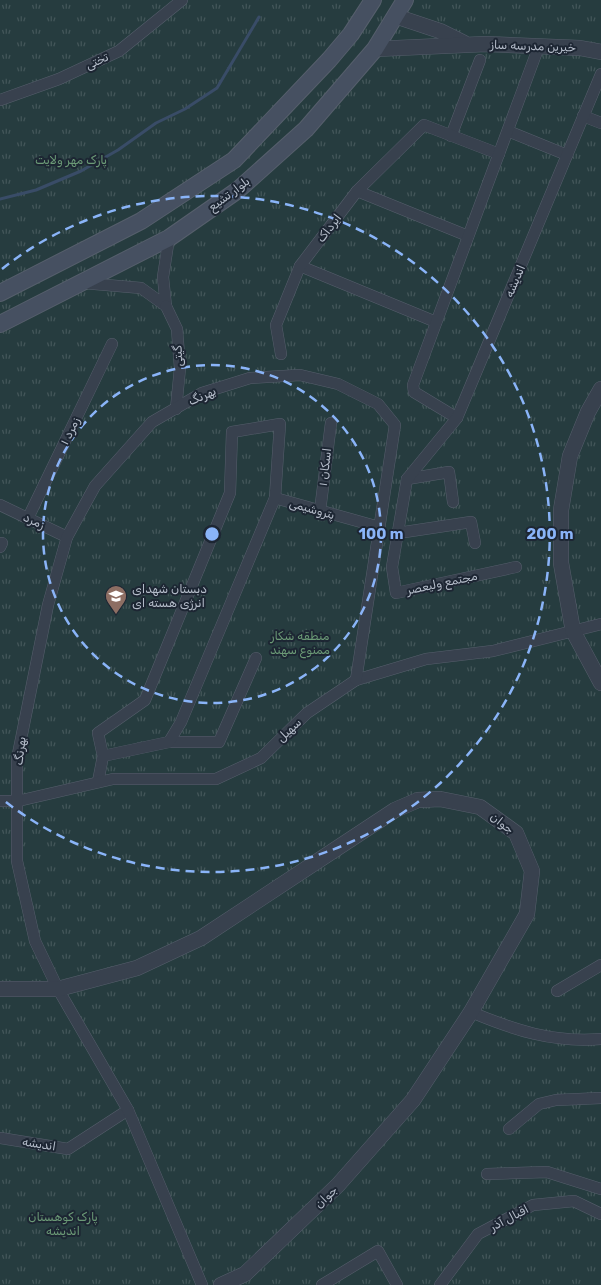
<svg xmlns="http://www.w3.org/2000/svg" width="601" height="1285" font-family="Rubik,Cairo,sans-serif">
	<defs>
		<pattern id="park-tufts" width="24" height="20" patternUnits="userSpaceOnUse" patternTransform="scale(1.25)"><rect width="24" height="20" fill="#263c3f"/><path d="M3 7l-1-3M5 7V3M7 7l1-3M15 17l-1-3M17 17v-4M19 17l1-3" fill="none" stroke="#435659"/></pattern>
	</defs>
	<rect width="100%" height="100%" fill="#242f3e"/>
	<rect fill="url(#park-tufts)" x="0" y="0" width="601" height="1285"/>
	<g fill="none" stroke-linecap="round" stroke-linejoin="round">
		<polyline stroke="#394c67" stroke-width="3" points="0,199 36,190 81,171 118,150 156,123 185,109 217,88 259,17"/>
		<g stroke="#565f6c" stroke-width="12">
			<g id="minor">
				<polyline points="0,100 59,79 119,51 182,0"/>
				<polyline points="583,116 601,123"/>
				<polyline points="508,131 567,155"/>
				<polyline points="451,136 480,60"/>
				<polyline points="357,191 468,236"/>
				<polyline points="300,266 436,322"/>
				<polyline points="83,283 141,288 166,306 163,277 169,238"/>
				<polyline points="166,306 177,329 180,368 176,409"/>
				<polyline points="281,354 276,325 300,266 357,191 424,125 499,154"/>
				<polyline points="457,418 414,392 413,385 539,46"/>
				<polyline points="407,479 449,472 453,502"/>
				<polyline points="275,498 379,527"/>
				<polyline points="0,505 67,537"/>
				<polyline points="320,511 331,423"/>
				<polyline points="28,518 112,344"/>
				<polyline points="398,533 471,522 475,543"/>
				<polyline points="0,547 2,543"/>
				<polyline points="516,567 396,593 392,567 407,479 457,418 601,74"/>
				<polyline points="169,742 219,742 256,658"/>
				<polyline points="98,782 103,756 98,733 145,700 230,493 232,432 280,424 275,498 181,722 169,742 103,756"/>
				<polyline points="0,801 18,801 113,779 216,779 261,758 307,713 356,680 426,659 493,651 601,624"/>
				<polyline points="557,991 601,965"/>
				<path d="M 471,1012 C 514,1030 553,1043 601,1039"/>
				<polyline points="509,1129 539,1104 556,1100 601,1098"/>
				<polyline points="0,1138 68,1149 128,1110"/>
				<polyline points="487,1174 547,1172 601,1189"/>
				<polyline points="202,1285 128,1110 58,989 35,941 17,861 17,759 48,605 67,537 95,486 152,422 202,393 250,378 300,375 338,384 378,404 395,425 356,680"/>
				<polyline points="322,1285 378,1251 397,1285"/>
				<polyline points="440,1285 478,1234 533,1205 574,1201 601,1214"/>
			</g>
		</g>
		<g stroke="#565f6c" stroke-width="16">
			<g id="tertiary">
				<polyline points="395,16 440,31 464,43"/>
				<polyline points="375,49 486,44 580,48 601,52"/>
				<polyline points="601,389 588,412 570,456 561,510 561,563 573,631 601,683"/>
				<polyline points="0,989 58,989 137,968 201,938 395,810 418,800 440,799 480,807 516,833 532,871 527,914 471,1012 413,1100 338,1185 245,1274 221,1285"/>
			</g>
		</g>
		<g stroke="#565f6c" stroke-width="18">
			<g id="secondary">
				<polyline points="0,293 141,221 234,160 329,60 351,34 373,0"/>
				<polyline points="0,324 169,238 238,190 306,129 375,49 405,0"/>
			</g>
		</g>
		<use href="#minor" stroke="#38414e" stroke-width="11"/>
		<use href="#tertiary" stroke="#38414e" stroke-width="15"/>
		<use href="#secondary" stroke="#465061" stroke-width="16"/>
	</g>
	<g fill="none" stroke="#8ab4f8" stroke-width="2.5" stroke-dasharray="9 6">
		<circle cx="212" cy="534" r="169"/>
		<path d="M2 269A338 338 0 1 1 2 799"/>
	</g>
	<defs>
		<g id="school-pin" transform="scale(1.125)"><path d="M0 17L-7.5 6A9.5 9.5 0 1 1 7.5 6Z" fill="#8d6e63" stroke="#1d2633"/><path d="M0-5L7-2L0 1L-7-2ZM-4 1L0 2.5L4 1V4Q0 6-4 4Z" fill="#fff"/></g>
	</defs>
	<g fill-rule="evenodd">
		<use href="#school-pin" x="116" y="596"/>
	</g>
	<g text-anchor="middle" stroke-width="4" stroke-linejoin="round" paint-order="stroke">
		<g font-size="12" fill="#b4bcc9" stroke="#1d2633">
			<text transform="translate(533 46) rotate(2)" y="4">خیرین مدرسه ساز</text>
			<text transform="translate(97 61) rotate(-25)" y="4">تختی</text>
			<text transform="translate(229 194) rotate(-37)" y="4">بلوار تشیع</text>
			<text transform="translate(329 228) rotate(-53)" y="4">ایرداک</text>
			<text transform="translate(515 281) rotate(-67)" y="4">اندیشه</text>
			<text transform="translate(178 356) rotate(-93)" y="4">گیتی</text>
			<text transform="translate(202 396) rotate(-24)" y="4">بهرنگ</text>
			<text transform="translate(70 431) rotate(-64)" y="4">زمرد ۱</text>
			<text transform="translate(325 467) rotate(-83)" y="4">اسکان ۱</text>
			<text transform="translate(312 509) rotate(16)" y="4">پتروشیمی</text>
			<text transform="translate(34 521) rotate(25)" y="4">زمرد</text>
			<text transform="translate(442 583) rotate(-12)" y="4">مجتمع ولیعصر</text>
			<text transform="translate(289 730) rotate(-44)" y="4">سهیل</text>
			<text transform="translate(20 751) rotate(-83)" y="4">بهرنگ</text>
			<text transform="translate(502 823) rotate(38)" y="4">جوان</text>
			<text transform="translate(39 1144) rotate(9)" y="4">اندیشه</text>
			<text transform="translate(326 1197) rotate(-44)" y="4">جوان</text>
			<text transform="translate(509 1218) rotate(-28)" y="4">اقبال آذر</text>
		</g>
		<g font-size="12" fill="#6b9a76" stroke="#1d2633">
			<text x="71" y="164">پارک مهر ولایت</text>
			<text x="300" y="640">منطقه شکار<tspan x="300" dy="14">ممنوع سهند</tspan></text>
			<text x="63" y="1221">پارک کوهستان<tspan x="63" dy="14">اندیشه</tspan></text>
		</g>
		<g font-size="12" fill="#b4bcc9" stroke="#1d2633" text-anchor="start">
			<text x="132" y="593">دبستان شهدای<tspan x="132" dy="14">انرژی هسته ای</tspan></text>
		</g>
	</g>
	<circle cx="212" cy="534" r="8" fill="#8ab4f8" stroke="#1d2633" stroke-width="2.5"/>
	<g font-size="15" text-anchor="middle" font-weight="bold" fill="#8ab4f8" stroke="#1d2633" stroke-width="4" stroke-linejoin="round" paint-order="stroke">
		<text x="381" y="539">100 m</text>
		<text x="550" y="539">200 m</text>
	</g>
</svg>
